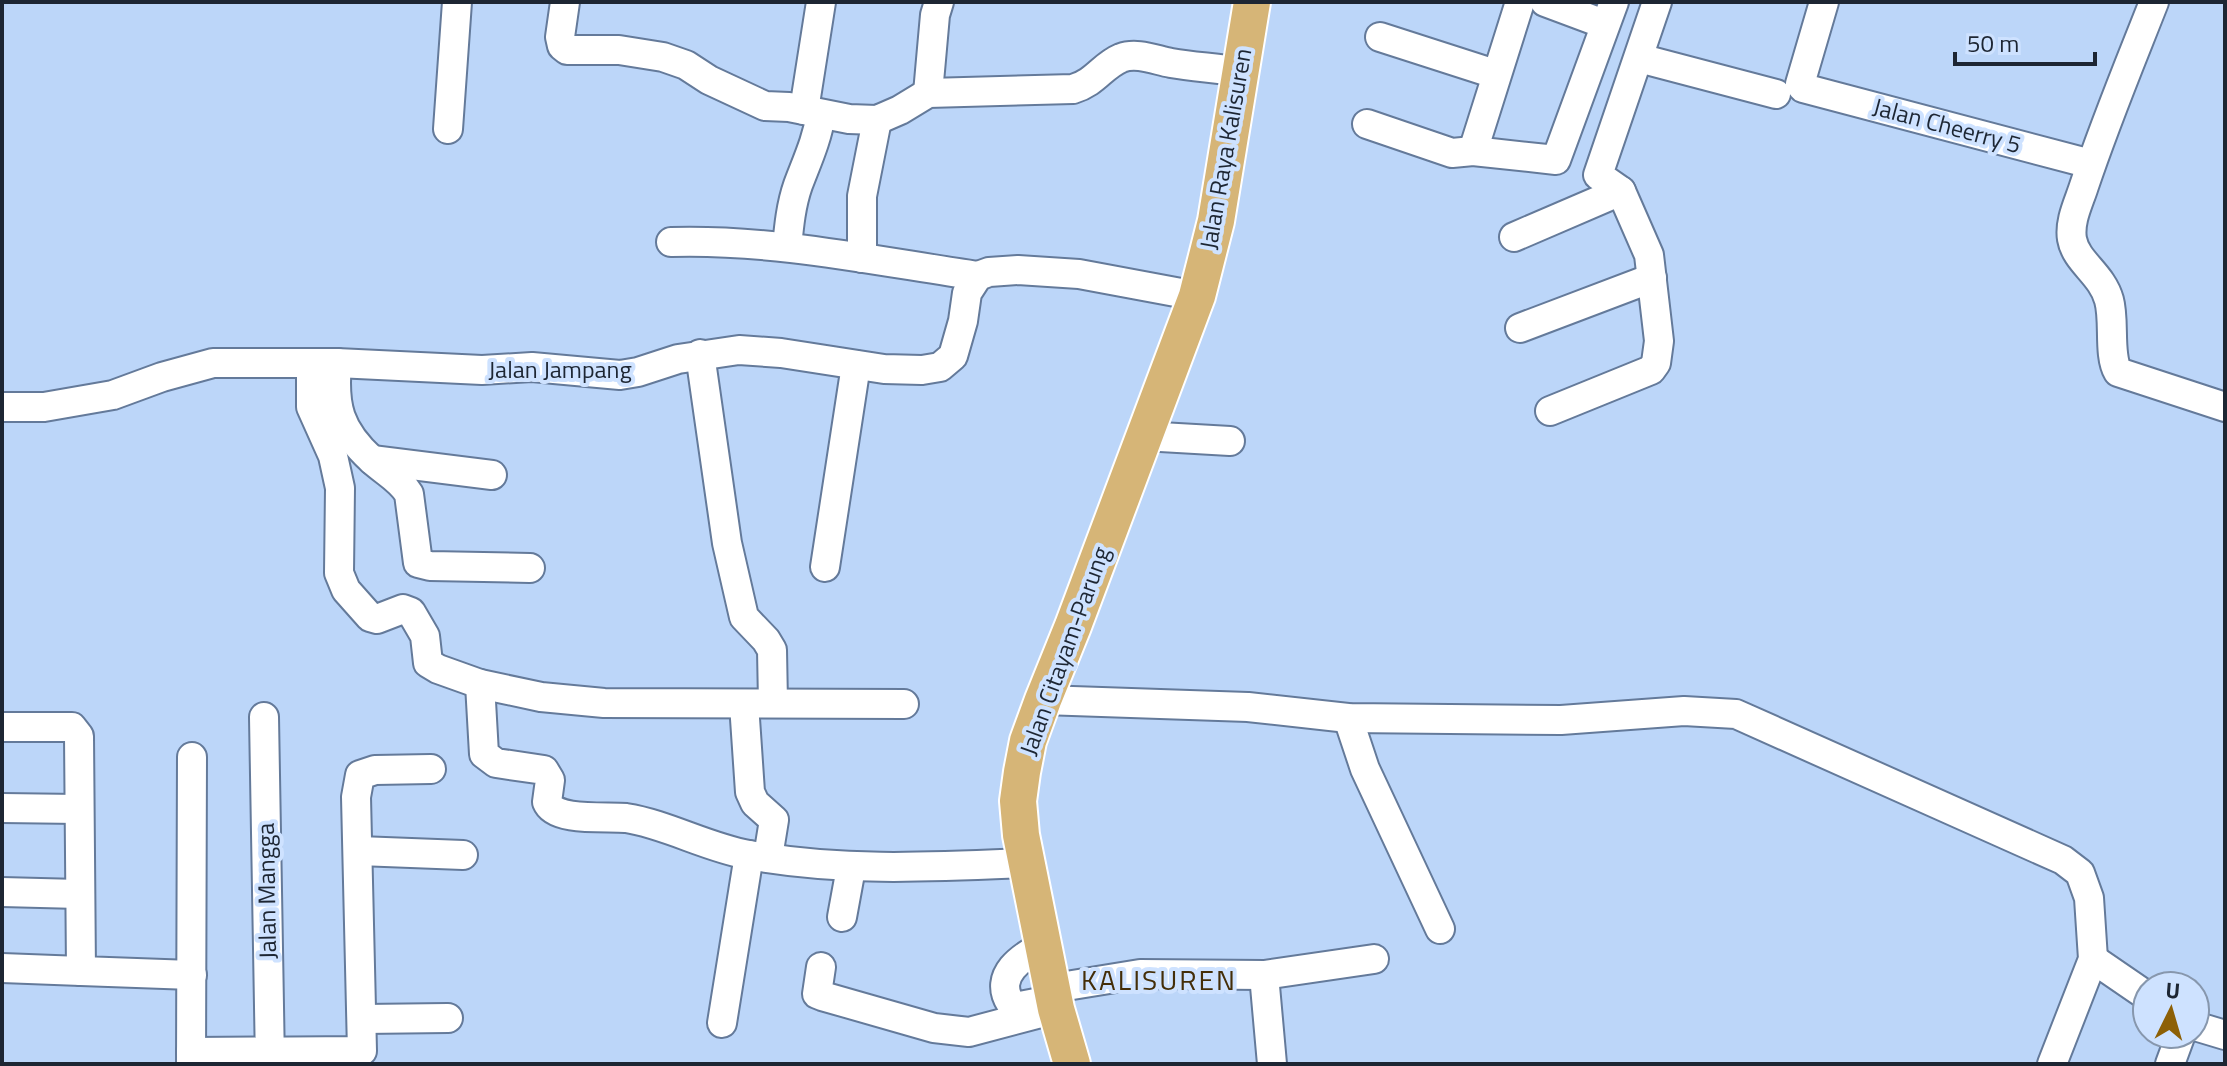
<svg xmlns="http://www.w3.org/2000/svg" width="2227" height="1066" font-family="'Titillium Web',sans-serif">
	<rect width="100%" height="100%" fill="#bcd6f9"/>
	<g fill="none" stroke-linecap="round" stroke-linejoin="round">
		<g stroke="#647a9a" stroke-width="32">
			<g id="minor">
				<path d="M 565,2 L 560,37 L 562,46 L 567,50 L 619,50 L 663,57 L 686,65 L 709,80 L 765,106 L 789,107 L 849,119 L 877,120 L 900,110 L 928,93 L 1073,89 C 1096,82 1102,66 1121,58 C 1137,52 1155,60 1171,63 C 1194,67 1218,68 1241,72"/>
				<polyline points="1545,2 1604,24"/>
				<polyline points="1824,2 1800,84 1803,88 2091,164"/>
				<path d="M 2154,2 C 2130,63 2105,123 2084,186 C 2079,202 2069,221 2072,239 C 2076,262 2102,274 2109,300 C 2115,321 2108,355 2118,372 L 2225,407"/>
				<polyline points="1380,37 1495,74"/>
				<polyline points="1639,58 1776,94"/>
				<polyline points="928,93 935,15 939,2"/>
				<polyline points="804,110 821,2"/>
				<polyline points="1367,124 1452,153 1473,151 1556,160 1614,2"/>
				<polyline points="448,129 457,2"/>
				<polyline points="1473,151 1520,2"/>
				<polyline points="1514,237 1621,191"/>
				<path d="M 671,242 C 774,239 876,261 978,276"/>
				<path d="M 787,247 C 789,226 791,205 798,185 C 807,161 817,140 821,114"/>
				<polyline points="862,258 862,196 877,120"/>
				<polyline points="1520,328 1652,278"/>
				<polyline points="700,354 727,543 744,617 766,640 772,650 773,703"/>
				<polyline points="311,363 311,407 333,456 340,488 339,573 346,590 370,617 377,619 403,609 411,612 425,636 428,663 438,669 480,684 541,697 604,703 904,704"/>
				<path d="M 337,363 C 333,406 339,430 372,460 C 385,472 400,479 409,494 L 418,563 L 430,566 L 530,568"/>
				<polyline points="2,407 44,407 113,395 162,377 213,363 337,363 482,370 532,367 620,375 638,372 678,359 739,350 781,353 884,369 922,370 940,367 953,356 963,321 967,293 978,276 989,272 1018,270 1079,274 1197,296"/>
				<polyline points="1550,411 1651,370 1656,363 1659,341 1649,255 1621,191 1598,175 1657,2"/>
				<polyline points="1143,436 1230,441"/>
				<polyline points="372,460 492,475"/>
				<polyline points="825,567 856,365"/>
				<path d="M 480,684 L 484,754 L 496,763 L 544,770 L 550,780 L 547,802 C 555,822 607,816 626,818 C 666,824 708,848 749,855 C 842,872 933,867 1027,863"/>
				<polyline points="1043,700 1248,707 1348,718 1561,720 1684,711 1736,714 2063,860 2080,873 2089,898 2093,959 2052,1064"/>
				<polyline points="744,704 750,792 755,803 774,820 768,857"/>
				<polyline points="264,717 270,1064"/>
				<polyline points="1348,718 1365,769 1440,929"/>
				<polyline points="2,727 72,727 79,736 81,971 192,975"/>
				<polyline points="2,808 79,809"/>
				<polyline points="359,851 463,855"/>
				<polyline points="2,892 79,894"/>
				<polyline points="842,917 851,868"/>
				<path d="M 1044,945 C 1023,956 992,975 1011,1004 L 1020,1006 L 1046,1001"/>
				<polyline points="2093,959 2147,996"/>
				<polyline points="821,967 817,994 822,996 934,1028 969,1032 1056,1009"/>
				<polyline points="2,968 81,971"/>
				<polyline points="1264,975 1272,1064"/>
				<polyline points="1054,988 1140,974 1264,975 1374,959"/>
				<polyline points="363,1019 448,1018"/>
				<polyline points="722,1023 749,855"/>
				<polyline points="2195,1026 2225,1035"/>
				<polyline points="191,1052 362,1051 356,797 360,775 375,770 431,769"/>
				<polyline points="191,1064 192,757"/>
				<polyline points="2170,1064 2181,1034"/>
			</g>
		</g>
		<g stroke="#fff" stroke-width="40">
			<polyline id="major" points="1072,1064 1056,1009 1021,835 1018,801 1022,772 1028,741 1043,700 1073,626 1197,296 1216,221 1252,2"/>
		</g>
		<use href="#minor" stroke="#fff" stroke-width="28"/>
		<use href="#major" stroke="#d6b577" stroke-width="36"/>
	</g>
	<g text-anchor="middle" stroke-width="8" stroke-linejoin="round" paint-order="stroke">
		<g font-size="24" fill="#1d2633" stroke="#cee2ff">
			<text transform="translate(1947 126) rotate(15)" y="8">Jalan Cheerry 5</text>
			<text transform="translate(1226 149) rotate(-80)" y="8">Jalan Raya Kalisuren</text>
			<text x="560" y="378">Jalan Jampang</text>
			<text transform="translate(1065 651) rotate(-70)" y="8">Jalan Citayam-Parung</text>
			<text transform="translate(267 891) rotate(-91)" y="8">Jalan Mangga</text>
		</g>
		<g font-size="28" letter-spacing="2" fill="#442e08" stroke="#cee2ff">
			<text x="1159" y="990">KALISUREN</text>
		</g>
	</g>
	<rect width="2227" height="1066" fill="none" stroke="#1d2633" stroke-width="8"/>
	<g transform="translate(2171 1010) rotate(5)"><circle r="38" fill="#cee2ff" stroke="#8797ad" stroke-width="2"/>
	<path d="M0-6L14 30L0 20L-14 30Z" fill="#8d6006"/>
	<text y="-12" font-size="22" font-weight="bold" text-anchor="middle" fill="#1d2633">U</text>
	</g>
	<path d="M1955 52v12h140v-12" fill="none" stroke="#1d2633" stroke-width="4"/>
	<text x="1967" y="52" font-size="24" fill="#1d2633" stroke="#cee2ff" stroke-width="6" paint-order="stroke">50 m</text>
</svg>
